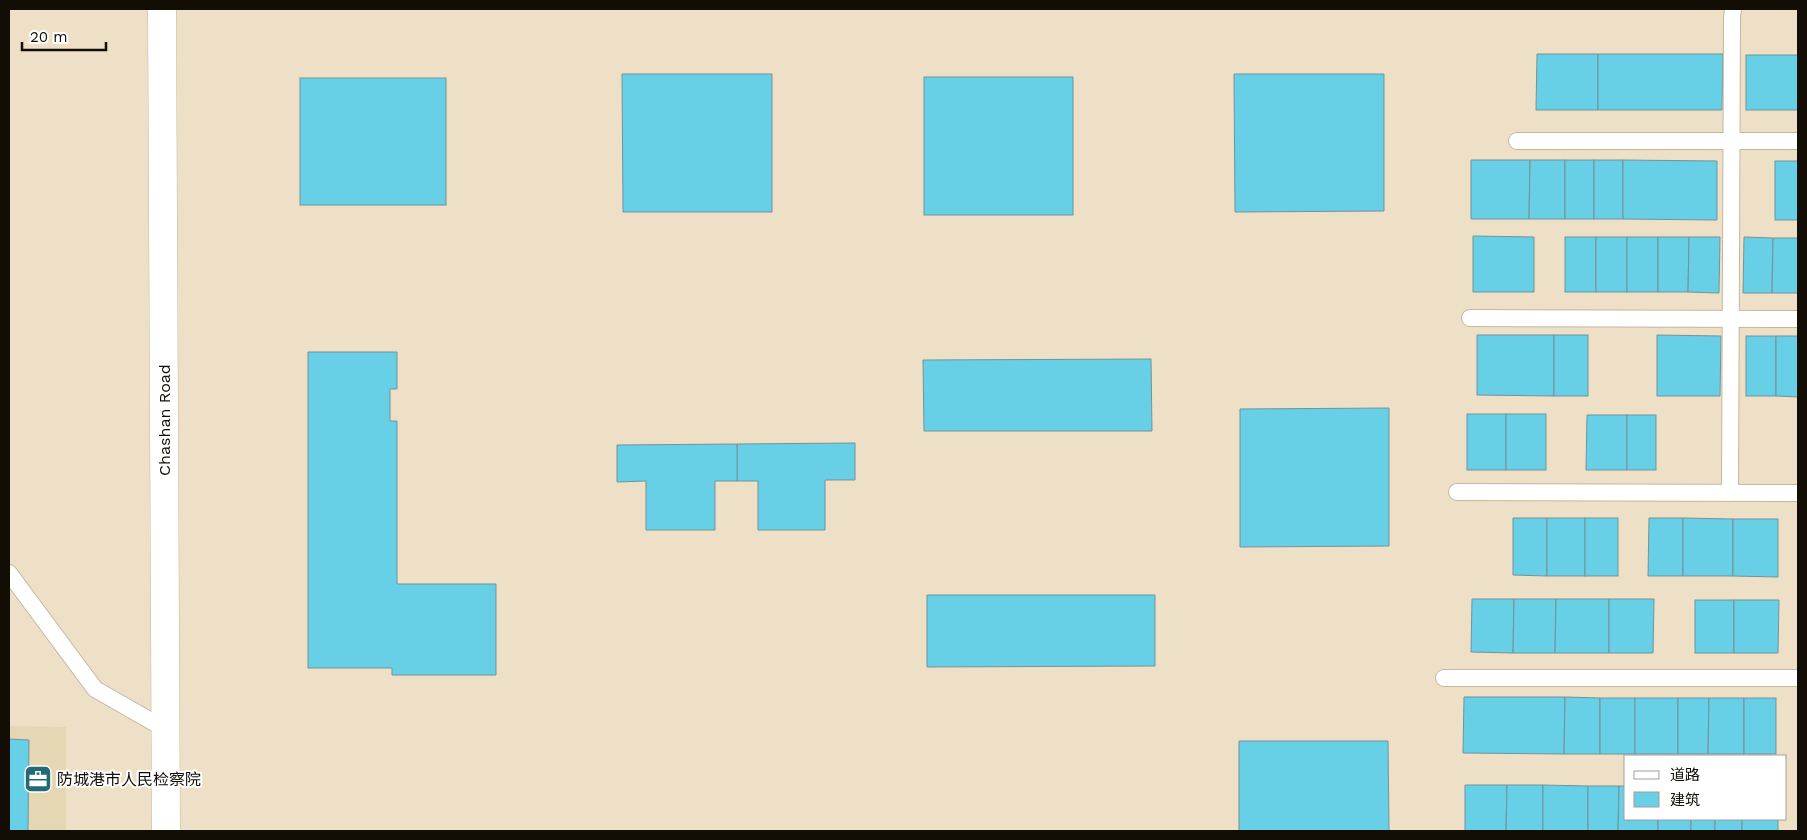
<svg xmlns="http://www.w3.org/2000/svg" width="1807" height="840" font-family="'Work Sans','Noto Sans SC',sans-serif">
	<rect width="100%" height="100%" fill="#ede0c6"/>
	<polygon fill="#e5d6b4" points="9,726 66,727 66,831 9,831"/>
	<g fill="#67cfe6" stroke="#73939b">
		<polygon points="1537,54 1598,54 1598,110 1536,110"/>
		<polygon points="1598,54 1723,54 1722,110 1598,110"/>
		<rect x="1746" y="55" width="52" height="55"/>
		<polygon points="622,74 772,74 772,212 623,212"/>
		<polygon points="1234,74 1384,74 1384,211 1235,212"/>
		<rect x="924" y="77" width="149" height="138"/>
		<rect x="300" y="78" width="146" height="127"/>
		<polygon points="1471,160 1530,160 1529,219 1471,219"/>
		<polygon points="1530,160 1565,160 1565,219 1529,219"/>
		<rect x="1565" y="160" width="29" height="59"/>
		<rect x="1594" y="160" width="29" height="59"/>
		<polygon points="1623,160 1717,161 1717,220 1623,219"/>
		<rect x="1775" y="161" width="23" height="59"/>
		<polygon points="1473,236 1534,237 1534,292 1473,292"/>
		<rect x="1565" y="237" width="31" height="55"/>
		<rect x="1596" y="237" width="31" height="55"/>
		<rect x="1627" y="237" width="31" height="55"/>
		<polygon points="1658,237 1689,237 1688,292 1658,292"/>
		<polygon points="1689,237 1720,237 1719,293 1688,292"/>
		<polygon points="1744,237 1773,238 1772,293 1743,293"/>
		<polygon points="1773,238 1798,238 1798,293 1772,293"/>
		<polygon points="1477,335 1554,335 1554,396 1477,395"/>
		<rect x="1554" y="335" width="34" height="61"/>
		<polygon points="1657,335 1721,336 1720,396 1657,396"/>
		<rect x="1746" y="336" width="30" height="60"/>
		<polygon points="1776,336 1798,336 1798,397 1776,396"/>
		<polygon points="308,352 397,352 397,389 390,389 390,421 397,421 397,584 496,584 496,675 392,675 392,668 308,668"/>
		<polygon points="1151,359 1152,431 924,431 923,360"/>
		<polygon points="1389,408 1389,546 1240,547 1240,409"/>
		<rect x="1467" y="414" width="39" height="56"/>
		<rect x="1506" y="414" width="40" height="56"/>
		<polygon points="1587,415 1627,415 1627,470 1586,470"/>
		<rect x="1627" y="415" width="29" height="55"/>
		<polygon points="855,443 855,480 825,480 825,530 758,530 758,481 737,481 737,444"/>
		<polygon points="737,444 737,481 715,481 715,530 646,530 646,481 617,482 617,445"/>
		<polygon points="1513,518 1547,518 1547,576 1513,575"/>
		<rect x="1547" y="518" width="38" height="58"/>
		<rect x="1585" y="518" width="33" height="58"/>
		<polygon points="1649,518 1683,518 1683,576 1648,576"/>
		<polygon points="1683,518 1733,519 1733,576 1683,576"/>
		<polygon points="1733,519 1778,519 1778,577 1733,576"/>
		<polygon points="927,595 1155,595 1155,666 927,667"/>
		<polygon points="1472,599 1514,599 1513,653 1471,652"/>
		<polygon points="1514,599 1556,599 1555,653 1513,653"/>
		<polygon points="1556,599 1609,599 1609,653 1555,653"/>
		<polygon points="1609,599 1654,599 1653,653 1609,653"/>
		<rect x="1695" y="600" width="39" height="53"/>
		<polygon points="1734,600 1779,600 1778,653 1734,653"/>
		<polygon points="1464,697 1565,697 1564,754 1463,753"/>
		<polygon points="1565,697 1600,698 1600,754 1564,754"/>
		<rect x="1600" y="698" width="35" height="56"/>
		<rect x="1635" y="698" width="43" height="56"/>
		<polygon points="1678,698 1709,698 1708,754 1678,754"/>
		<polygon points="1709,698 1744,698 1744,754 1708,754"/>
		<rect x="1744" y="698" width="32" height="56"/>
		<polygon points="9,739 29,740 28,831 9,831"/>
		<polygon points="1239,741 1388,741 1389,831 1239,831"/>
		<polygon points="1465,785 1507,785 1506,831 1465,831"/>
		<polygon points="1507,785 1543,785 1543,831 1506,831"/>
		<polygon points="1543,785 1588,786 1588,831 1543,831"/>
		<polygon points="1588,786 1619,786 1618,831 1588,831"/>
		<polygon points="1619,786 1626,786 1626,819 1658,819 1658,831 1618,831"/>
		<rect x="1658" y="819" width="33" height="12"/>
		<rect x="1691" y="819" width="24" height="12"/>
		<rect x="1715" y="819" width="27" height="12"/>
		<rect x="1742" y="819" width="36" height="12"/>
	</g>
	<g fill="none" stroke-linecap="round" stroke-linejoin="round">
		<g stroke="#c3b89e" stroke-width="18">
			<g id="lane">
				<polyline points="1517,141 1798,141"/>
				<polyline points="1470,318 1798,319"/>
				<polyline points="1457,492 1798,493"/>
				<polyline points="1730,493 1732,18 1733,9"/>
				<polyline points="9,573 95,689 165,729"/>
				<polyline points="1444,678 1798,678"/>
			</g>
		</g>
		<g stroke="#c3b89e" stroke-width="29">
			<polyline id="secondary" points="162,9 166,831"/>
		</g>
		<use href="#lane" stroke="#fff" stroke-width="16"/>
		<use href="#secondary" stroke="#fff" stroke-width="28"/>
	</g>
	<defs>
		<g id="office-square" transform="scale(1.4375)"><rect x="-9" y="-9" width="18" height="18" rx="4" fill="#236a78" stroke="#fff"/><path d="M-6-3h4V-5.5h4V-3h4V5H-6ZM-1-4.5V-3h2v-1.5ZM-6 0V1H6V0Z" fill="#fff"/></g>
	</defs>
	<g fill-rule="evenodd">
		<use href="#office-square" x="38" y="779"/>
	</g>
	<g text-anchor="middle" stroke-width="4" stroke-linejoin="round" paint-order="stroke">
		<g font-size="16" fill="#120e06" stroke="#fff">
			<text transform="translate(164 420) rotate(-90)" y="6">Chashan Road</text>
		</g>
		<g font-size="16" fill="#120e06" stroke="#fff" text-anchor="start">
			<text x="57" y="785">防城港市人民检察院</text>
		</g>
	</g>
	<rect width="1807" height="840" fill="none" stroke="#120e06" stroke-width="20"/>
	<rect x="1624" y="755" width="162" height="65" fill="#ffffff" stroke="#a09f9b"/>
	<rect x="1634" y="771" width="25" height="8" fill="#ffffff" stroke="#a09f9b"/>
	<text x="1670" y="780" font-size="15" fill="#120e06">道路</text>
	<rect x="1634" y="792" width="25" height="15" fill="#67cfe6" stroke="#a09f9b"/>
	<text x="1670" y="805" font-size="15" fill="#120e06">建筑</text>
	<path d="M22 42v8h84v-8" fill="none" stroke="#120e06" stroke-width="2.5"/>
	<text x="30" y="42" font-size="15" fill="#120e06" stroke="#ffffff" stroke-width="4" paint-order="stroke">20 m</text>
</svg>
